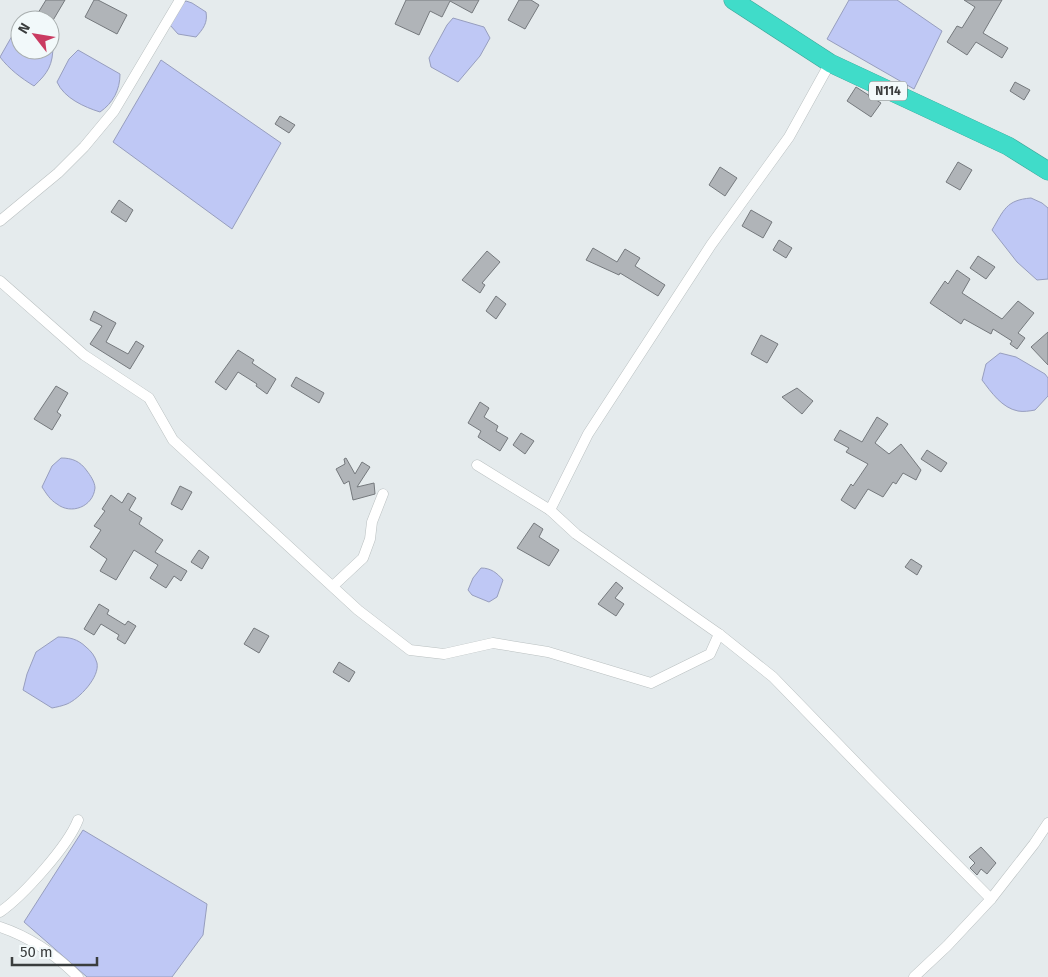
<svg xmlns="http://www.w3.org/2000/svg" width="1048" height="977" font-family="'Fira Sans',sans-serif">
	<rect width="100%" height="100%" fill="#e5ebed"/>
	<g fill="#bfc8f5" stroke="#979ebe">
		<polygon points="849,0 897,0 942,31 914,89 827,39"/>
		<path d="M 186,1 L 192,3 L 206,12 C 208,23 203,29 196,37 L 178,34 L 170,25 L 180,7 Z"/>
		<polygon points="453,18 484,27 490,38 480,56 458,82 431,67 429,58 447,25"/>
		<path d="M 18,30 L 20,31 L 20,50 L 50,50 L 50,43 L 53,45 C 53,65 48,73 34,86 C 21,78 9,69 0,57 L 12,36 Z"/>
		<path d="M 78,50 L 120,74 C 120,90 113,103 100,112 C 84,107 64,98 57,82 L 69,59 Z"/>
		<polygon points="161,60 281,143 232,229 113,142"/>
		<path d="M 1031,198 L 1042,203 L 1048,208 L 1048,279 L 1037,280 L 1017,262 L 992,230 C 1004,210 1006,200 1031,198 Z"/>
		<path d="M 1000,353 L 1016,357 L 1045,374 L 1048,378 L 1048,396 L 1035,410 C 1030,411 1023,412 1018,411 C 1002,408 991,392 982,380 L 986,364 Z"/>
		<path d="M 61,458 C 72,458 80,461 87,471 C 90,475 95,482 95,488 C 93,507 71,515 57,504 C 50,500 46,493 42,487 L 52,466 Z"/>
		<path d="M 481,568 C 491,568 497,573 503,580 L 497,597 L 489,602 L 472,595 L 468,590 L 473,578 Z"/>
		<path d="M 58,637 C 69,637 78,639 86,647 C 91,651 95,656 97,663 C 100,677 79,699 67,704 C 62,706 57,707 52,708 L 23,690 L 27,674 L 36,652 Z"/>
		<polygon points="83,830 207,904 203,935 172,977 87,977 24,922"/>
	</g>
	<g fill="#b0b4b8" stroke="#75797d">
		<polygon points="46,0 65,0 52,22 38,13"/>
		<polygon points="94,0 98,0 127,15 117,34 85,17"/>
		<polygon points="406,0 479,0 472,13 450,1 442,17 430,11 419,35 395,24"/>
		<polygon points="519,0 531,0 539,5 525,29 508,20"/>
		<polygon points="964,0 1002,0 983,33 1008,48 1002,58 976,42 967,55 947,42 957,26 962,28 975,7"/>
		<polygon points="1015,82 1030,90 1024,100 1010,91"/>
		<polygon points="856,87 881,103 871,117 847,101"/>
		<polygon points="280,116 295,125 289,133 275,124"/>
		<polygon points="958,162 972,170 960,190 946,182"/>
		<polygon points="720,167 737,178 725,196 709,185"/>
		<polygon points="119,200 133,210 126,222 111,212"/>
		<polygon points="751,210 772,222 763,238 742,226"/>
		<polygon points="779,240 792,248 786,258 773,250"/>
		<polygon points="593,248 617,262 625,249 640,258 635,266 665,285 658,296 620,273 619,275 586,260"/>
		<polygon points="487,251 500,262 482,283 485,285 480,293 462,280"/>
		<polygon points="978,256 995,267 986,279 970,268"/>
		<polygon points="957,270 970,279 962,293 1002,319 1018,301 1034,313 1018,333 1025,338 1017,349 1010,344 1012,341 993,329 991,334 964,319 961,324 930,303 945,281 948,284"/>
		<polygon points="496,296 506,304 496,319 486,311"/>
		<polygon points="94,311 116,323 106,342 128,354 136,341 144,346 130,369 90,344 102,326 90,320"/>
		<polygon points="1048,332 1048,365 1031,347"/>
		<polygon points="761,335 778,344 767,363 751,354"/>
		<polygon points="238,350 254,360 252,363 276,379 267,394 256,386 257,384 238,372 226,390 215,382"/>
		<polygon points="296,377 324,393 319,403 291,386"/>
		<polygon points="56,386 68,393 57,412 61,415 52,430 34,419"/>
		<polygon points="797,388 813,401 802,414 782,397"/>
		<polygon points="480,402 489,408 484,417 498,426 496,431 508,438 500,451 478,437 481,431 468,423"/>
		<polygon points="877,417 888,424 875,443 889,454 901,444 921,470 916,480 903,473 896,484 893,482 883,497 868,489 855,509 841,500 851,484 853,486 868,464 846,452 849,448 834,440 840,430 862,442"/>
		<polygon points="521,433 534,441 525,454 513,445"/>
		<polygon points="927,450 947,463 941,472 921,459"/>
		<polygon points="346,458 355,474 362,462 370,467 357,487 374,483 375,494 353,500 349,481 344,484 336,469 345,464 344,459"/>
		<polygon points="180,486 192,492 182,510 171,504"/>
		<polygon points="128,493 136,498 129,510 142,518 139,524 163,540 155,552 187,571 181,581 174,576 166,588 150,578 158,565 134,550 116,580 100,571 107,559 90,547 101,530 94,526 105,511 102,509 111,495 122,503"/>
		<polygon points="534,523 543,529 539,537 559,550 549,566 517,548"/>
		<polygon points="199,550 209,557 202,569 191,562"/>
		<polygon points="911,559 922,566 917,575 905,567"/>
		<polygon points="616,582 623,588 615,598 624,604 616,616 598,604"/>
		<polygon points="99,604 109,610 107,614 125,625 128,621 136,626 125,644 117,639 119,635 101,624 94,635 84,629"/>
		<polygon points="254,628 269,636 259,653 244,644"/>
		<polygon points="339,662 355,672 349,682 333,672"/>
		<polygon points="981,847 996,863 987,874 981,869 977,875 970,868 975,863 969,857"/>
	</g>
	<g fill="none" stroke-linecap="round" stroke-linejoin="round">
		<g stroke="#bac0c1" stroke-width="11">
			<g id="street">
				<polyline points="0,221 58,173 84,147 114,111 180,0"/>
				<polyline points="0,281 84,355 149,398 173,440 358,610 410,650 444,654 493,643 548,652 651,683 710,654 719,634"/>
				<polyline points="477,465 550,510 576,534 719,634 773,677 872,779 991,899 1034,844 1048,823"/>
				<polyline points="550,510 588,434 711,245 789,137 830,63"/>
				<polyline points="333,586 363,558 370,539 372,522 383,494"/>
				<path d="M 0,912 C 23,896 68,846 78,820"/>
				<path d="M 0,927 C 30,937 56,955 78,977"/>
				<polyline points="914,977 947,946 991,899"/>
			</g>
		</g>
		<g stroke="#3ea498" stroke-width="19">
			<polyline id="highway" points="733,0 830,63 1008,146 1048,171"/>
		</g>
		<use href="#street" stroke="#fff" stroke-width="10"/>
		<use href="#highway" stroke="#40dcc9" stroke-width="18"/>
	</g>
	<g text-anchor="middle" stroke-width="4" stroke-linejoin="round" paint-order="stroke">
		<rect fill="#f2f9fa" stroke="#717576" stroke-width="1" x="869" y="81.5" width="38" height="19" rx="4"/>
		<g font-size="12" font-weight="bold" fill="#3a3d3d">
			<text x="888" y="95">N114</text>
		</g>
	</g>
	<g transform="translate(35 35) rotate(301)"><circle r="24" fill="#f2f9fa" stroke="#a8aeae"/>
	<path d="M0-4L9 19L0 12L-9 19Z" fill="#ca3b61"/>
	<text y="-8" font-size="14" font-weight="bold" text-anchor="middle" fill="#3a3d3d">N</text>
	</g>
	<path d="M12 957v8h85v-8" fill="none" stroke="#3a3d3d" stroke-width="2.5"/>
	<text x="20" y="957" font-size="15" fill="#3a3d3d" stroke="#f2f9fa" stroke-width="4" paint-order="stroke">50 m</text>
</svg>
